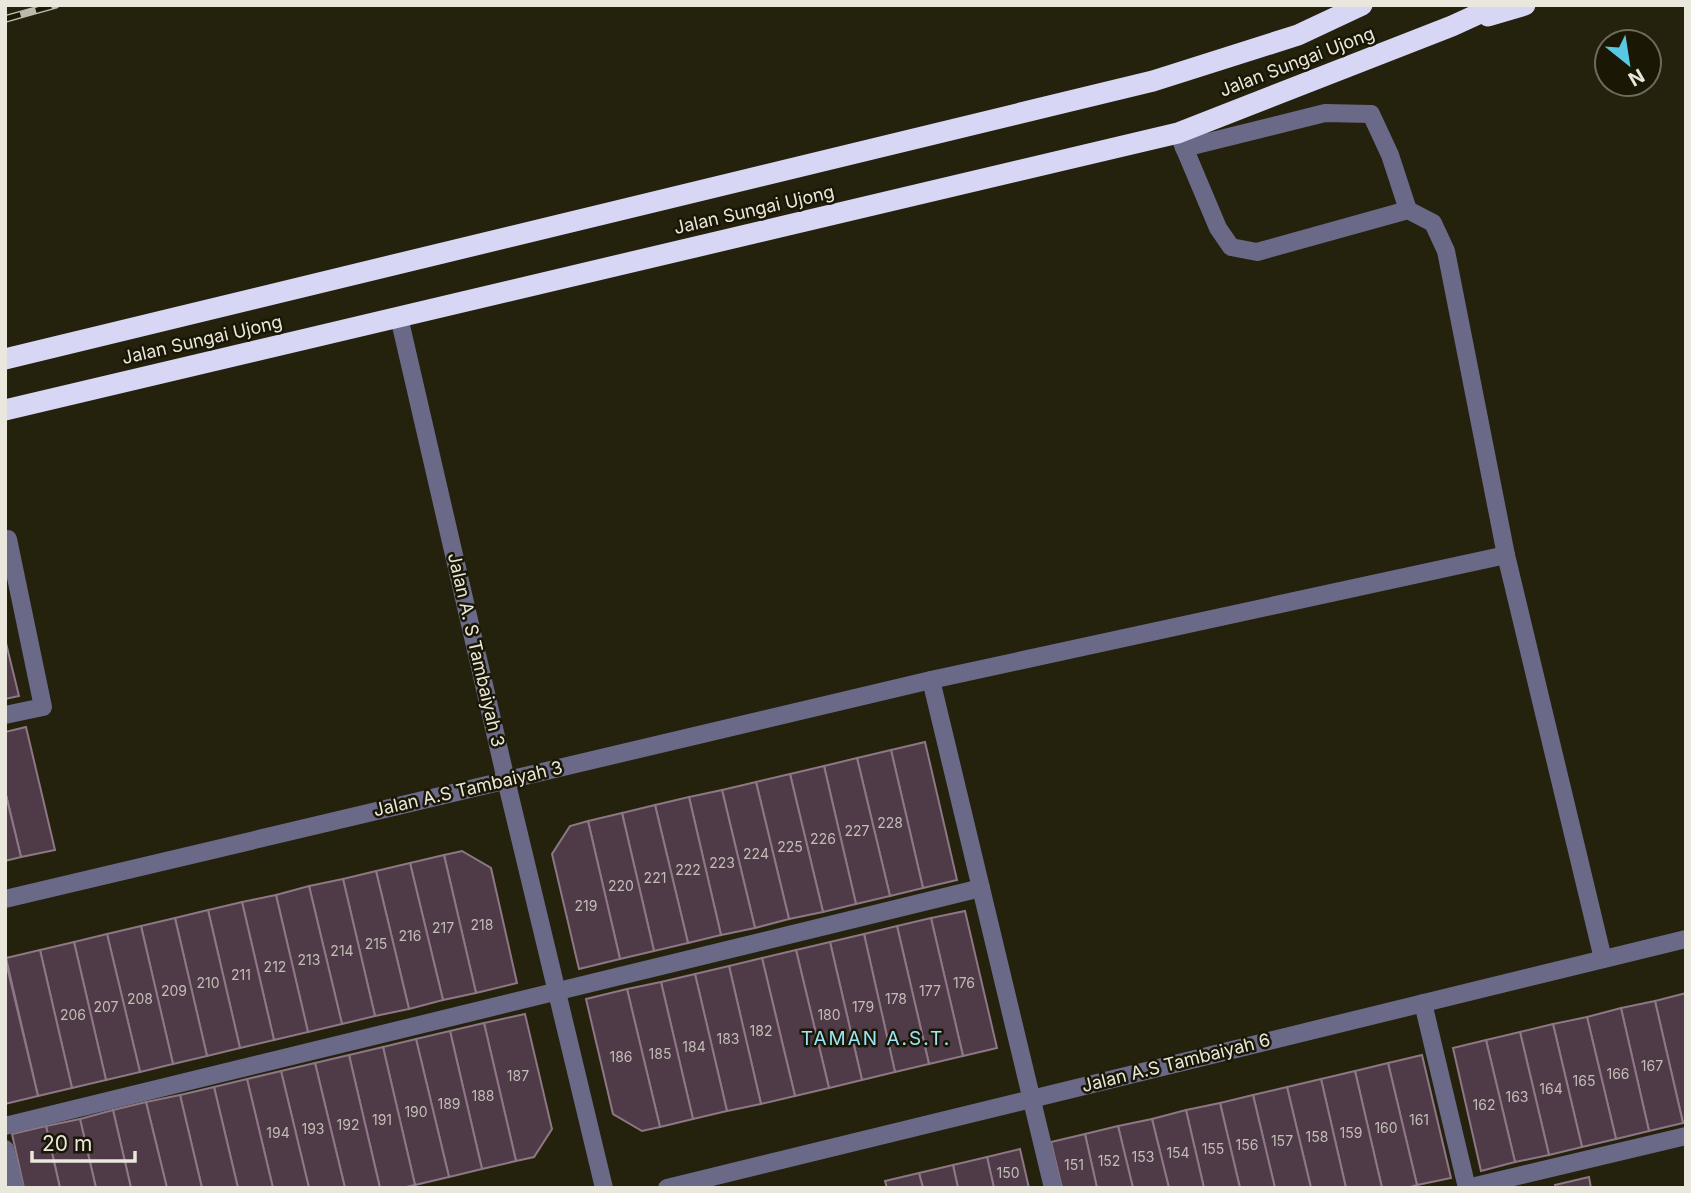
<svg xmlns="http://www.w3.org/2000/svg" width="1691" height="1193" font-family="Inter,sans-serif">
	<rect width="100%" height="100%" fill="#24210d"/>
	<g fill="#4f3b47" stroke="#8d7784" stroke-width="2">
		<polygon points="5,639 19,696 5,699"/>
		<polygon points="26,727 55,850 21,857 5,791 5,732"/>
		<polygon points="925,742 957,880 923,888 891,750"/>
		<polygon points="891,750 923,888 890,896 857,758"/>
		<polygon points="857,758 890,896 856,904 824,766"/>
		<polygon points="824,766 856,904 823,912 790,774"/>
		<polygon points="790,774 823,912 789,919 756,782"/>
		<polygon points="756,782 789,919 755,928 722,790"/>
		<polygon points="722,790 755,928 721,935 689,797"/>
		<polygon points="5,791 21,857 5,861"/>
		<polygon points="689,797 721,935 688,943 655,805"/>
		<polygon points="655,805 688,943 654,951 622,813"/>
		<polygon points="622,813 654,951 620,959 588,821"/>
		<polygon points="588,821 620,959 579,969 552,854 570,826"/>
		<polygon points="462,851 491,868 517,983 476,993 444,855"/>
		<polygon points="444,855 476,993 443,1000 410,863"/>
		<polygon points="410,863 443,1000 409,1009 376,871"/>
		<polygon points="376,871 409,1009 375,1016 343,879"/>
		<polygon points="343,879 375,1016 342,1024 309,886"/>
		<polygon points="309,886 342,1024 308,1032 276,895"/>
		<polygon points="276,895 308,1032 274,1040 242,902"/>
		<polygon points="242,902 274,1040 240,1048 208,910"/>
		<polygon points="208,910 240,1048 207,1056 175,918"/>
		<polygon points="965,911 997,1048 963,1056 931,918"/>
		<polygon points="175,918 207,1056 173,1064 141,926"/>
		<polygon points="931,918 963,1056 929,1064 897,926"/>
		<polygon points="141,926 173,1064 140,1072 107,934"/>
		<polygon points="897,926 929,1064 895,1072 864,934"/>
		<polygon points="107,934 140,1072 106,1080 74,942"/>
		<polygon points="864,934 895,1072 862,1080 830,942"/>
		<polygon points="74,942 106,1080 72,1088 40,950"/>
		<polygon points="830,942 862,1080 829,1088 796,950"/>
		<polygon points="40,950 72,1088 38,1096 6,958"/>
		<polygon points="796,950 829,1088 795,1096 762,958"/>
		<polygon points="5,958 38,1096 5,1104"/>
		<polygon points="762,958 795,1096 761,1104 729,966"/>
		<polygon points="729,966 761,1104 727,1111 695,974"/>
		<polygon points="695,974 727,1111 693,1119 661,982"/>
		<polygon points="661,982 693,1119 660,1127 627,989"/>
		<polygon points="627,989 660,1127 642,1131 613,1114 586,999"/>
		<polygon points="1686,993 1686,1122 1683,1123 1655,1001"/>
		<polygon points="1655,1001 1683,1123 1649,1131 1621,1008"/>
		<polygon points="1621,1008 1649,1131 1616,1139 1587,1017"/>
		<polygon points="525,1014 552,1129 534,1157 516,1161 484,1023"/>
		<polygon points="1587,1017 1616,1139 1582,1147 1553,1024"/>
		<polygon points="484,1023 516,1161 482,1169 450,1031"/>
		<polygon points="1553,1024 1582,1147 1549,1155 1520,1032"/>
		<polygon points="450,1031 482,1169 449,1177 416,1039"/>
		<polygon points="1520,1032 1549,1155 1515,1162 1486,1040"/>
		<polygon points="416,1039 449,1177 415,1185 383,1047"/>
		<polygon points="1486,1040 1515,1162 1481,1171 1453,1048"/>
		<polygon points="383,1047 415,1185 402,1188 380,1188 349,1055"/>
		<polygon points="349,1055 380,1188 345,1188 315,1063"/>
		<polygon points="1422,1055 1451,1178 1417,1185 1388,1063"/>
		<polygon points="315,1063 345,1188 309,1188 281,1071"/>
		<polygon points="1388,1063 1417,1185 1407,1188 1382,1188 1355,1071"/>
		<polygon points="281,1071 309,1188 273,1188 247,1079"/>
		<polygon points="1355,1071 1382,1188 1346,1188 1321,1079"/>
		<polygon points="247,1079 273,1188 238,1188 214,1087"/>
		<polygon points="1321,1079 1346,1188 1311,1188 1287,1087"/>
		<polygon points="214,1087 238,1188 202,1188 180,1095"/>
		<polygon points="1287,1087 1311,1188 1275,1188 1253,1095"/>
		<polygon points="180,1095 202,1188 167,1188 146,1102"/>
		<polygon points="1253,1095 1275,1188 1240,1188 1220,1103"/>
		<polygon points="146,1102 167,1188 131,1188 113,1110"/>
		<polygon points="1220,1103 1240,1188 1204,1188 1186,1110"/>
		<polygon points="113,1110 131,1188 96,1188 80,1119"/>
		<polygon points="1186,1110 1204,1188 1169,1188 1152,1119"/>
		<polygon points="80,1119 96,1188 60,1188 46,1126"/>
		<polygon points="1152,1119 1169,1188 1133,1188 1118,1126"/>
		<polygon points="46,1126 60,1188 24,1188 12,1134"/>
		<polygon points="1118,1126 1133,1188 1097,1188 1085,1134"/>
		<polygon points="1085,1134 1097,1188 1062,1188 1051,1142"/>
		<polygon points="1020,1149 1029,1188 994,1188 987,1157"/>
		<polygon points="987,1157 994,1188 958,1188 953,1165"/>
		<polygon points="953,1165 958,1188 923,1188 919,1173"/>
		<polygon points="919,1173 923,1188 887,1188 885,1181"/>
		<polygon points="1589,1177 1591,1188 1556,1188 1555,1185"/>
	</g>
	<g fill="none" stroke-linecap="round" stroke-linejoin="round">
		<g stroke="#6a6988" stroke-width="18">
			<polyline points="1178,133 1218,228 1231,247 1257,252 1408,210 1433,223 1446,251 1506,555"/>
			<polyline points="1184,148 1325,113 1371,114 1390,155 1408,210"/>
			<polyline points="399,317 506,780 604,1188"/>
			<polyline points="5,539 8,539 43,707 5,715"/>
			<polyline points="931,680 1053,1188"/>
			<polyline points="5,899 931,680 1506,555 1603,959"/>
			<polyline points="1423,1003 1467,1188 1686,1136"/>
			<polyline points="5,1126 981,888"/>
			<polyline points="5,1149 15,1188"/>
			<polyline points="667,1188 1686,939"/>
		</g>
		<g stroke="#d7d6f5" stroke-width="21">
			<polyline points="1488,16 1525,5"/>
			<polyline points="5,359 1153,81 1298,35 1362,5"/>
			<polyline points="5,410 1178,133 1452,26 1498,5"/>
		</g>
		<g stroke="#bcbaac" stroke-width="8">
			<polyline id="rail" points="5,19 55,5"/>
		</g>
		<use href="#rail" stroke="#1a1705" stroke-width="5" stroke-dasharray="16" stroke-linecap="butt"/>
	</g>
	<g text-anchor="middle" stroke-width="5" stroke-linejoin="round" paint-order="stroke">
		<g font-size="14" fill="#c3bdb7">
			<text x="890" y="828">228</text>
			<text x="857" y="836">227</text>
			<text x="823" y="844">226</text>
			<text x="790" y="852">225</text>
			<text x="756" y="859">224</text>
			<text x="722" y="868">223</text>
			<text x="688" y="875">222</text>
			<text x="655" y="883">221</text>
			<text x="621" y="891">220</text>
			<text x="586" y="911">219</text>
			<text x="482" y="930">218</text>
			<text x="443" y="933">217</text>
			<text x="410" y="941">216</text>
			<text x="376" y="949">215</text>
			<text x="342" y="956">214</text>
			<text x="309" y="965">213</text>
			<text x="275" y="972">212</text>
			<text x="241" y="980">211</text>
			<text x="208" y="988">210</text>
			<text x="964" y="988">176</text>
			<text x="174" y="996">209</text>
			<text x="930" y="996">177</text>
			<text x="140" y="1004">208</text>
			<text x="896" y="1004">178</text>
			<text x="106" y="1012">207</text>
			<text x="863" y="1012">179</text>
			<text x="73" y="1020">206</text>
			<text x="829" y="1020">180</text>
			<text x="761" y="1036">182</text>
			<text x="728" y="1044">183</text>
			<text x="694" y="1052">184</text>
			<text x="660" y="1059">185</text>
			<text x="621" y="1062">186</text>
			<text x="1652" y="1071">167</text>
			<text x="1618" y="1079">166</text>
			<text x="518" y="1081">187</text>
			<text x="1584" y="1086">165</text>
			<text x="1551" y="1094">164</text>
			<text x="483" y="1101">188</text>
			<text x="1517" y="1102">163</text>
			<text x="449" y="1109">189</text>
			<text x="1484" y="1110">162</text>
			<text x="416" y="1117">190</text>
			<text x="382" y="1125">191</text>
			<text x="1419" y="1125">161</text>
			<text x="348" y="1130">192</text>
			<text x="1386" y="1133">160</text>
			<text x="313" y="1134">193</text>
			<text x="278" y="1138">194</text>
			<text x="1351" y="1138">159</text>
			<text x="1317" y="1142">158</text>
			<text x="1282" y="1146">157</text>
			<text x="1247" y="1150">156</text>
			<text x="1213" y="1154">155</text>
			<text x="1178" y="1158">154</text>
			<text x="1143" y="1162">153</text>
			<text x="1109" y="1166">152</text>
			<text x="1074" y="1170">151</text>
			<text x="1008" y="1178">150</text>
		</g>
		<g font-size="18" fill="#eae8dc" stroke="#1a1705">
			<text transform="translate(1297 62) rotate(-21)" y="6">Jalan Sungai Ujong</text>
			<text transform="translate(754 210) rotate(-13)" y="6">Jalan Sungai Ujong</text>
			<text transform="translate(202 340) rotate(-13)" y="6">Jalan Sungai Ujong</text>
			<text transform="translate(476 650) rotate(77)" y="6">Jalan A. S Tambaiyah 3</text>
			<text transform="translate(468 789) rotate(-13)" y="6">Jalan A.S Tambaiyah 3</text>
			<text transform="translate(1176 1063) rotate(-14)" y="6">Jalan A.S Tambaiyah 6</text>
		</g>
		<g font-size="19" letter-spacing="2" fill="#99e6fa" stroke="#1a1705">
			<text x="876" y="1045">TAMAN A.S.T.</text>
		</g>
	</g>
	<rect width="1691" height="1193" fill="none" stroke="#eae8dc" stroke-width="14"/>
	<g transform="translate(1628 63) rotate(150)"><circle r="33" fill="#1a1705" stroke="#6d6b5b" stroke-width="2"/>
	<path d="M0-5L12 26L0 18L-12 26Z" fill="#58c9e3"/>
	<text y="-10" font-size="19" font-weight="bold" text-anchor="middle" fill="#eae8dc">N</text>
	</g>
	<path d="M32 1151v10h103v-10" fill="none" stroke="#eae8dc" stroke-width="3.5"/>
	<text x="42" y="1151" font-size="21" fill="#eae8dc" stroke="#1a1705" stroke-width="5" paint-order="stroke">20 m</text>
</svg>
